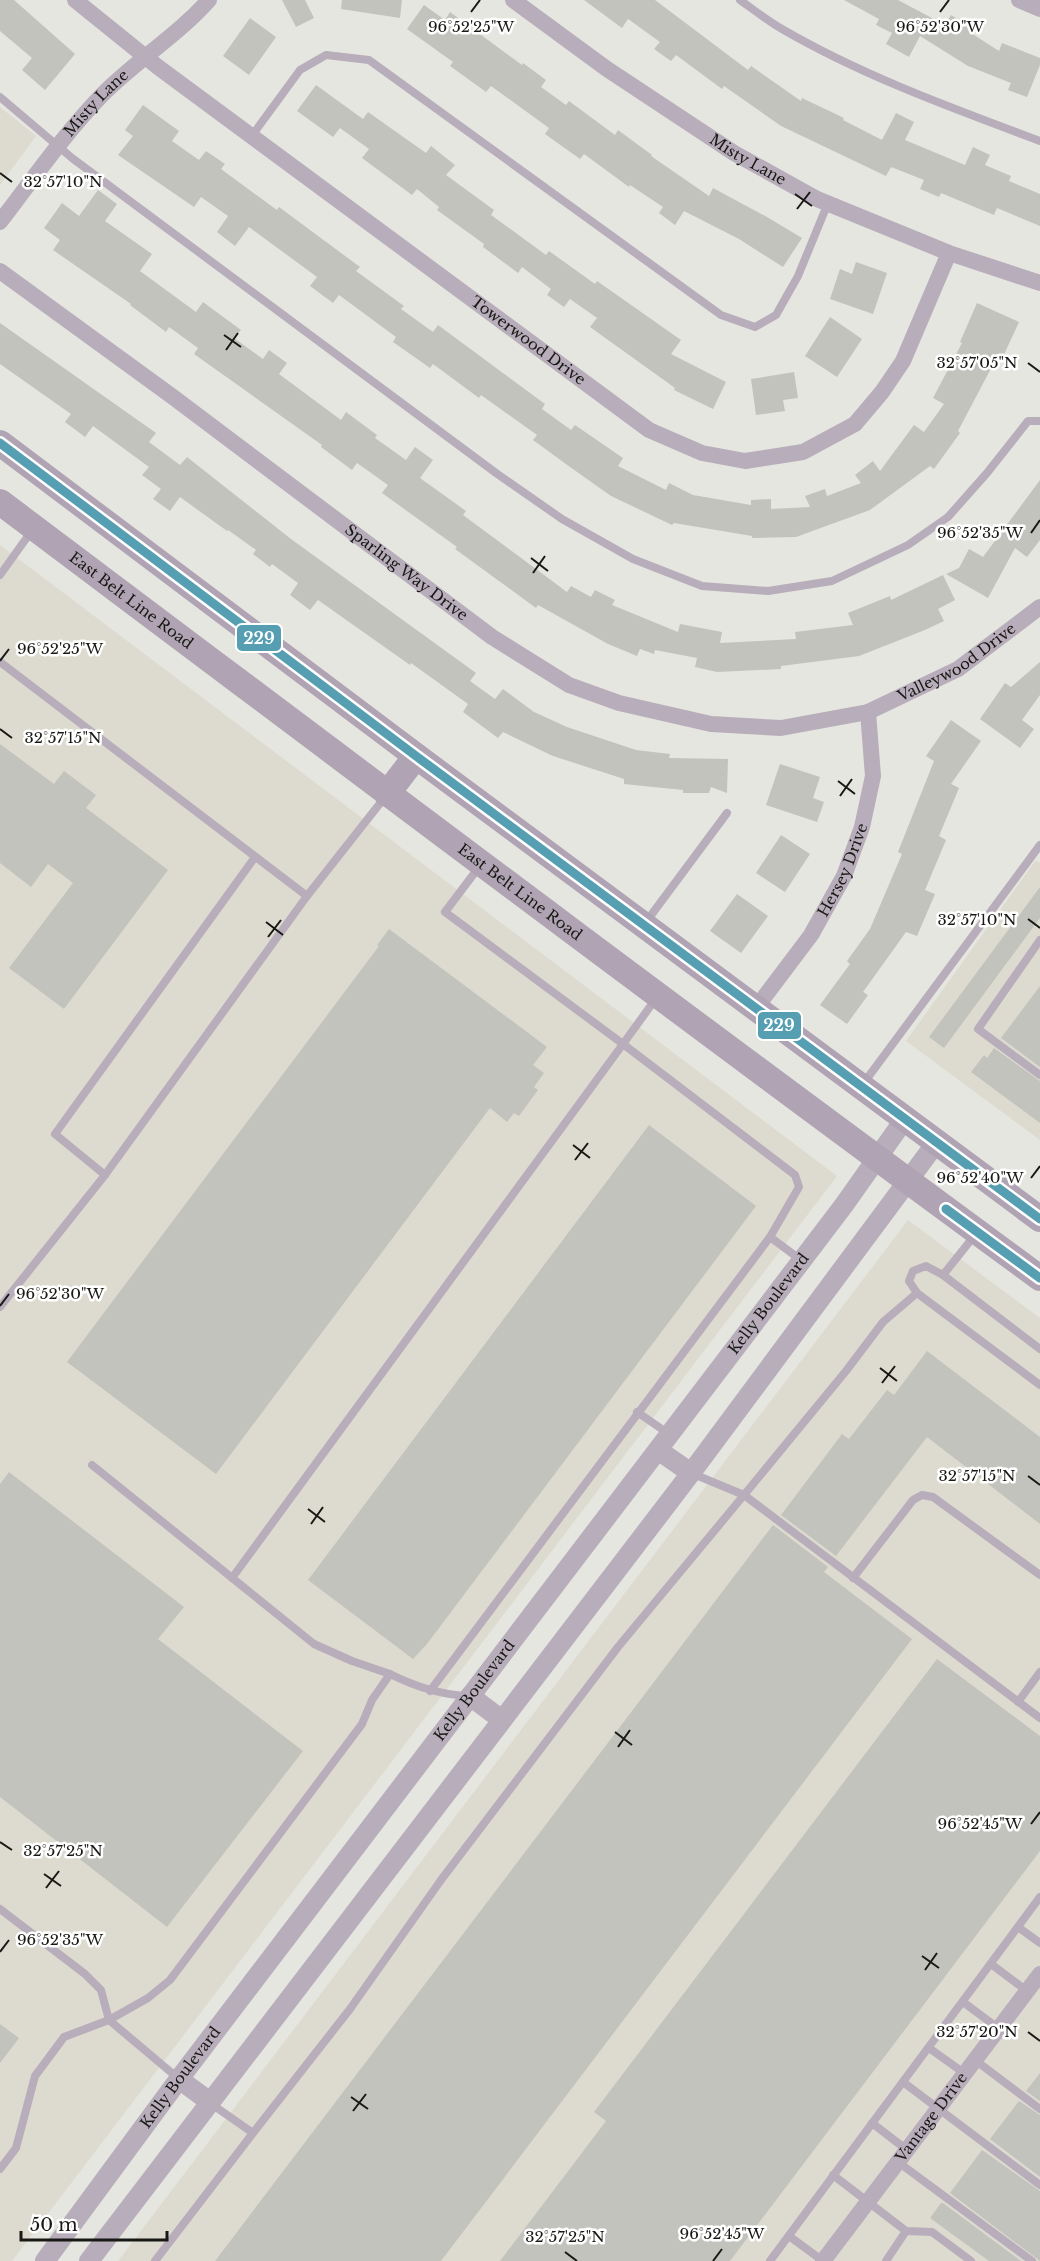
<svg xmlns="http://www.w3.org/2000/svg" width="1040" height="2261" font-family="'Libre Baskerville',serif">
	<rect width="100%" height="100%" fill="#e6e6e0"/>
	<g fill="#dddbcf">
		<polygon points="0,107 36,136 0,185"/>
		<polygon points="0,545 837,1176 12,2261 0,2261"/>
		<polygon points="1036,860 1040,863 1040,1140 906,1041"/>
		<polygon points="908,1220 1040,1318 1040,2261 118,2261"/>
	</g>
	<g fill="#c3c3be">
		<polygon points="0,0 14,0 75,54 45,90 22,70 32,58 0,31"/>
		<polygon points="282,0 305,0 314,18 296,27"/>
		<polygon points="342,0 402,0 400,18 341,9"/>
		<polygon points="584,0 655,0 748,70 751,66 801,101 802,98 844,118 843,120 882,140 896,113 914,122 905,140 965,165 973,147 990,155 985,165 1011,176 1009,181 1040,194 1040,226 997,208 994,215 941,193 939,197 920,189 924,180 891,167 886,176 781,126 724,86 722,89 676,55 671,61 654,49 660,42 628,19 622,28"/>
		<polygon points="844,0 898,0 945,25 951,15 973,29 971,33 999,51 1002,43 1040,58 1040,65 1027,97 1008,90 1011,83 968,66 920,36 909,57 886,44 892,33 876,25 879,19"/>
		<polygon points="424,5 445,20 450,12 522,65 523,63 546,80 541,87 566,105 569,101 615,135 618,130 652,155 651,156 709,196 713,188 767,217 802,238 783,267 739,239 684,211 675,225 659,213 663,207 630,185 629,187 584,154 580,159 545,134 549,128 491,86 486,92 450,66 453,62 407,29"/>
		<polygon points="250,18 276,37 249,75 223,56"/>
		<polygon points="316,85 363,119 368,112 426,153 431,146 455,165 446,175 494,210 491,215 546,255 549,251 595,284 597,281 681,340 671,354 726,382 713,409 674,390 675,388 590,327 597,318 570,299 564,307 547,295 551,289 522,267 518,273 483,247 484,244 437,210 439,207 417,189 412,195 362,158 369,149 340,128 333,137 297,111"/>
		<polygon points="143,105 179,131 172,141 199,160 206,151 225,164 221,169 277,210 279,207 360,267 356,271 404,306 401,309 433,332 438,325 545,404 542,409 571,430 575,425 623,458 618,466 666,490 669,483 693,495 751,505 751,500 771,499 771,509 810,507 805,496 825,489 827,496 861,483 855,475 873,461 880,471 914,425 924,432 944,404 933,398 962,343 960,342 977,303 1019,322 1001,361 996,359 958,431 960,433 934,469 930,466 870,510 796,537 752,538 752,536 674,523 672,525 611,496 570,467 533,440 537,435 481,395 479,398 433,364 430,368 393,342 396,337 339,295 333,303 310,286 317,277 249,227 235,246 217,232 228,216 201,197 194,207 118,155 133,136 125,130"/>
		<polygon points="98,190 117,204 105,221 152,254 140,271 196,312 203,302 241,330 234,338 263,359 269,350 287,363 279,374 341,420 346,412 377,435 375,438 406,460 415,447 433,460 420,478 466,511 463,515 567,592 571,586 591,597 595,590 615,600 612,605 678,632 680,624 722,632 720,643 796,639 795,632 853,625 848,613 890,596 891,600 943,575 955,600 938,609 944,621 925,630 859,656 781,666 781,669 717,672 695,667 697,658 655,650 654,654 640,649 637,656 608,644 538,605 536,608 455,549 457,547 382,493 388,485 357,463 352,470 321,447 322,445 194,354 198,348 169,327 166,332 130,305 131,304 53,250 60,240 44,228 62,203 79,216"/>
		<polygon points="856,262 887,273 873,314 830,299 840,269 852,274"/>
		<polygon points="830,317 862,339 837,377 805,356"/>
		<polygon points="0,323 156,433 149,442 180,465 187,457 291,539 476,673 470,681 495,699 503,689 534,712 567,727 636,750 670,754 669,758 728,759 727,793 711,787 709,793 683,793 683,790 624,784 624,779 553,756 503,732 498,738 463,712 468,704 411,663 410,665 318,600 310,610 290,595 298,583 272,564 270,567 253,554 256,550 228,530 227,531 180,497 170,511 153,499 161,489 142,475 149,467 93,426 85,437 65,422 71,414 0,364"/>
		<polygon points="794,372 798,398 783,400 785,411 756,415 751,379"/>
		<polygon points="1040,480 1040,540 1027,557 1015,548 988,598 946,574 959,568 969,549 983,557"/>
		<polygon points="1040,662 1040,695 1022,720 1034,729 1020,748 980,719 1005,683 1011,687"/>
		<polygon points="951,720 981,741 951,784 959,788 939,836 946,840 925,890 935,894 917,936 906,932 863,992 868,995 847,1024 820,1005 850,964 847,961 870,929 902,854 898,852 934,761 926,756"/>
		<polygon points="0,744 54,784 64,771 96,795 86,808 168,870 64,1009 9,968 73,883 48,864 31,887 0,863"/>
		<polygon points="780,764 820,777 813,798 824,802 817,822 766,805"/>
		<polygon points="781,835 810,854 785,892 756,873"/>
		<polygon points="1040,887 1040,918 944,1048 929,1037"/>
		<polygon points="737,894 768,916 741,953 710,931"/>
		<polygon points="389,929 547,1047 533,1065 544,1073 534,1087 538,1090 519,1116 514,1113 507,1122 490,1108 216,1474 67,1362 379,946 377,945"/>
		<polygon points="1040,986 1040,1067 1001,1038"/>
		<polygon points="994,1048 1040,1081 1040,1123 971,1072 984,1055 987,1058"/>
		<polygon points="649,1125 756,1206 427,1644 413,1659 308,1580"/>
		<polygon points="927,1351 1040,1437 1040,1524 927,1437 836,1556 781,1515 842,1434 849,1439 887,1390 894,1395"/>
		<polygon points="9,1472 184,1607 158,1639 303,1751 167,1927 0,1797 0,1484"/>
		<polygon points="773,1525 828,1567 824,1572 912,1639 441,2261 215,2261"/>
		<polygon points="937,1659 1040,1736 1040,1851 730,2261 500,2261 606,2121 594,2112"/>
		<polygon points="0,2024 19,2038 0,2063"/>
		<polygon points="1040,2073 1040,2101 1026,2091"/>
		<polygon points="1019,2101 1040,2115 1040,2177 990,2139"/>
		<polygon points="982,2150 1040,2191 1040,2261 950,2193"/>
		<polygon points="941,2203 943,2203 1021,2261 989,2261 930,2218"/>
	</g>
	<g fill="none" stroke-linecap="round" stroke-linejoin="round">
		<g stroke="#b8adbb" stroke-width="8">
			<path d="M 740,0 C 754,10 768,21 782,29 C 863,76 952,108 1040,141"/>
			<polyline points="0,97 72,158 496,473 562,519 633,559 702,586 768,591 832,581 908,545 948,517 987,473 1028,421 1040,421"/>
			<polyline points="251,137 300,70 326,55 369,60 721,315 755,327 776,315 798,276 828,203"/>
			<polyline points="0,575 33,529"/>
			<polyline points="0,662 307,896 385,797"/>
			<polyline points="255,857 55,1134 105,1175 307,896"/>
			<polyline points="646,922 727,813"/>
			<polyline points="1040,940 978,1029 1040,1075"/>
			<polyline points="863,1084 1040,845"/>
			<polyline points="770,1237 801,1260"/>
			<polyline points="943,1275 975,1235"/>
			<polyline points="0,1307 105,1175"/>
			<polyline points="1040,1349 943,1275 926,1266 913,1271 909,1281 917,1293 1040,1385"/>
			<polyline points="637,1412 669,1434"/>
			<polyline points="92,1465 314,1644 352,1661 390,1674"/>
			<polyline points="691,1473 744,1495 846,1371 883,1322 917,1293"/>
			<polyline points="232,1578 623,1044 445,912 479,867"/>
			<polyline points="853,1578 913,1500 922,1495 933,1497 1040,1575"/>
			<polyline points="430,1691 770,1237 799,1187 795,1175 623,1044 657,997"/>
			<polyline points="1018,1702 1040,1672"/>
			<path d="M 0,1909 L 85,1974 L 101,1990 L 109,2020 L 148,1998 L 170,1980 L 362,1724 L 372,1700 L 390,1674 C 416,1687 440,1695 469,1696"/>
			<polyline points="1018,1927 1040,1943"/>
			<polyline points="991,1964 1027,1991"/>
			<polyline points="963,2002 998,2028"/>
			<polyline points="929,2048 964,2073"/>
			<polyline points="975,2060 1040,2109"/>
			<polyline points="903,2082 1040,2185"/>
			<polyline points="210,2103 253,2133 350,2009 441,1880 618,1647 744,1495 1040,1718"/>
			<polyline points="872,2123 907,2150"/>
			<polyline points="898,2162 1032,2261"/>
			<polyline points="0,2169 16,2148 35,2076 47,2060 64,2037 109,2020 179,2079"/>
			<polyline points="833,2175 906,2231 932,2232 971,2261"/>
			<polyline points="789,2236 823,2261"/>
			<polyline points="155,2261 253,2133"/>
			<polyline points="770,2261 1040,1897"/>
			<polyline points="886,2261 906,2231"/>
		</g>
		<g stroke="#b8adbb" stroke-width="16">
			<path id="s1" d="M 75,0 L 158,67 L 649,430 L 702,453 L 745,461 L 803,452 L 855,424 L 882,392 L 903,361 L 949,253"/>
			<path id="s2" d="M 513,0 L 607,69 L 734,153 L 817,199 L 949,253 L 1040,283"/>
			<polyline points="1019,0 1040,9"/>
			<path id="s3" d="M 0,222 C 33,179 65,133 103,94 C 137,60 178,35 209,0"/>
			<path id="s4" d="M 0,271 L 173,397 L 492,637 L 569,685 L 619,703 L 711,724 L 781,728 L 868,712 L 958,669 L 1040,607"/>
			<path id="s5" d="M 756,1008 L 811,935 L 844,876 L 862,827 L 873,776 L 868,712"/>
			<path id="s6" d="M 823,2261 L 1040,1974"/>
		</g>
		<g stroke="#b8adbb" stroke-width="20">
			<polyline points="658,1450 691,1473"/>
			<polyline points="470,1696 502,1720"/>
			<polyline points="179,2079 210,2102"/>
			<path id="s7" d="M 45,2261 L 179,2079 L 844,1205 L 904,1120"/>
			<polyline points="89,2261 691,1473 936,1143"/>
		</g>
		<g stroke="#b0a4b4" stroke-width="26">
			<polyline points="0,443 416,756 1040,1219"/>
			<path id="s8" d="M 0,502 C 346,762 691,1022 1040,1278"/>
			<polyline points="387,794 416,756"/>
		</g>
		<g stroke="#fff" stroke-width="14">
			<g id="bus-1">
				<polyline points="0,443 416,756 1040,1219"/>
				<polyline points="946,1209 1040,1278"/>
			</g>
		</g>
		<use href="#bus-1" stroke="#569fb2" stroke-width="9"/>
	</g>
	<path fill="none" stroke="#181814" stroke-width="2" d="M 471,12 L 480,0M 940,12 L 949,0M 0,173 L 12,182M 795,194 L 812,206M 797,209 L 810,192M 224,335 L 241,347M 226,350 L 238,333M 1028,363 L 1040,372M 1031,533 L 1040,520M 531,558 L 548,571M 533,573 L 545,556M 0,661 L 9,649M 0,729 L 12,738M 838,781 L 855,794M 840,796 L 852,779M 1028,919 L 1040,928M 266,922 L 283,935M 268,937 L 281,920M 573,1145 L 590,1158M 575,1160 L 588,1143M 1031,1178 L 1040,1166M 0,1306 L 9,1294M 880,1368 L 897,1381M 882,1383 L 895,1366M 1028,1476 L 1040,1485M 308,1509 L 325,1522M 311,1524 L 323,1507M 615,1732 L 632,1745M 618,1747 L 630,1730M 1031,1824 L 1040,1812M 0,1842 L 12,1850M 44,1874 L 61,1886M 46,1888 L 59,1871M 0,1952 L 9,1940M 922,1956 L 939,1968M 925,1970 L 937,1953M 1028,2032 L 1040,2041M 351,2097 L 368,2109M 353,2111 L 366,2094M 565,2252 L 577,2261M 713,2261 L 722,2249"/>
	<g text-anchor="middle" stroke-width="5" stroke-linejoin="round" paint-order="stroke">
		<g font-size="15" fill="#181814" stroke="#fff">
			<text dy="5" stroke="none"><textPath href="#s3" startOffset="153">Misty Lane</textPath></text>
			<text dy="5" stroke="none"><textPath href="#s2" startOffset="284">Misty Lane</textPath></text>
			<text dy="5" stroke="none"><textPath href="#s1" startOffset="567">Towerwood Drive</textPath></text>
			<text dy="5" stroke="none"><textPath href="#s4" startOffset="506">Sparling Way Drive</textPath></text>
			<text dy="5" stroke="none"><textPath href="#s8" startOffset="164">East Belt Line Road</textPath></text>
			<text dy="5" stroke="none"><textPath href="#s4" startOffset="1112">Valleywood Drive</textPath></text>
			<text dy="5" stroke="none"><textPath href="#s5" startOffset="164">Hersey Drive</textPath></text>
			<text dy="5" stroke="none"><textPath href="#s8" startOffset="650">East Belt Line Road</textPath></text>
			<text dy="5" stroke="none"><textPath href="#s7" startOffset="1200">Kelly Boulevard</textPath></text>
			<text dy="5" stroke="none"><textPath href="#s7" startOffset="714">Kelly Boulevard</textPath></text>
			<text dy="5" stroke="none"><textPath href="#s7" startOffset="228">Kelly Boulevard</textPath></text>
			<text dy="5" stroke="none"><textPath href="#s6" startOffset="180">Vantage Drive</textPath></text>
		</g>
	</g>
	<g font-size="15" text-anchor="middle" fill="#181814" stroke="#fff" stroke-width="5" stroke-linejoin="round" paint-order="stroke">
		<text x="940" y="32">96°52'30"W</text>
		<text x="471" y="32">96°52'25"W</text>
		<text x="63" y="187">32°57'10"N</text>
		<text x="977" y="368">32°57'05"N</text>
		<text x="980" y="538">96°52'35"W</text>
		<text x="60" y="654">96°52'25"W</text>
		<text x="63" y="743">32°57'15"N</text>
		<text x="977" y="925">32°57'10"N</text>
		<text x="980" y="1183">96°52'40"W</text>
		<text x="60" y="1299">96°52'30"W</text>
		<text x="977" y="1481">32°57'15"N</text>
		<text x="980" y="1829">96°52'45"W</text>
		<text x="63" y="1856">32°57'25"N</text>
		<text x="60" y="1945">96°52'35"W</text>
		<text x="977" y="2037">32°57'20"N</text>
		<text x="722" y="2239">96°52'45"W</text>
		<text x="565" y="2242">32°57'25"N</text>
	</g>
	<g stroke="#fff" stroke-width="2">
		<rect x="236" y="624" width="46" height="28" rx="6" fill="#569fb2"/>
		<rect x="757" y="1011" width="45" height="29" rx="6" fill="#569fb2"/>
	</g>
	<g font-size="16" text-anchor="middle" font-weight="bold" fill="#fff">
		<text x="259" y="644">229</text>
		<text x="779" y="1031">229</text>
	</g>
	<path d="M21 2231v9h146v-9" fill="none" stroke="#181814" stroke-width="3"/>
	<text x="30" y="2231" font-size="18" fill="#181814" stroke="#ffffff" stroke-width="4.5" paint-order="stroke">50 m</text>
</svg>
